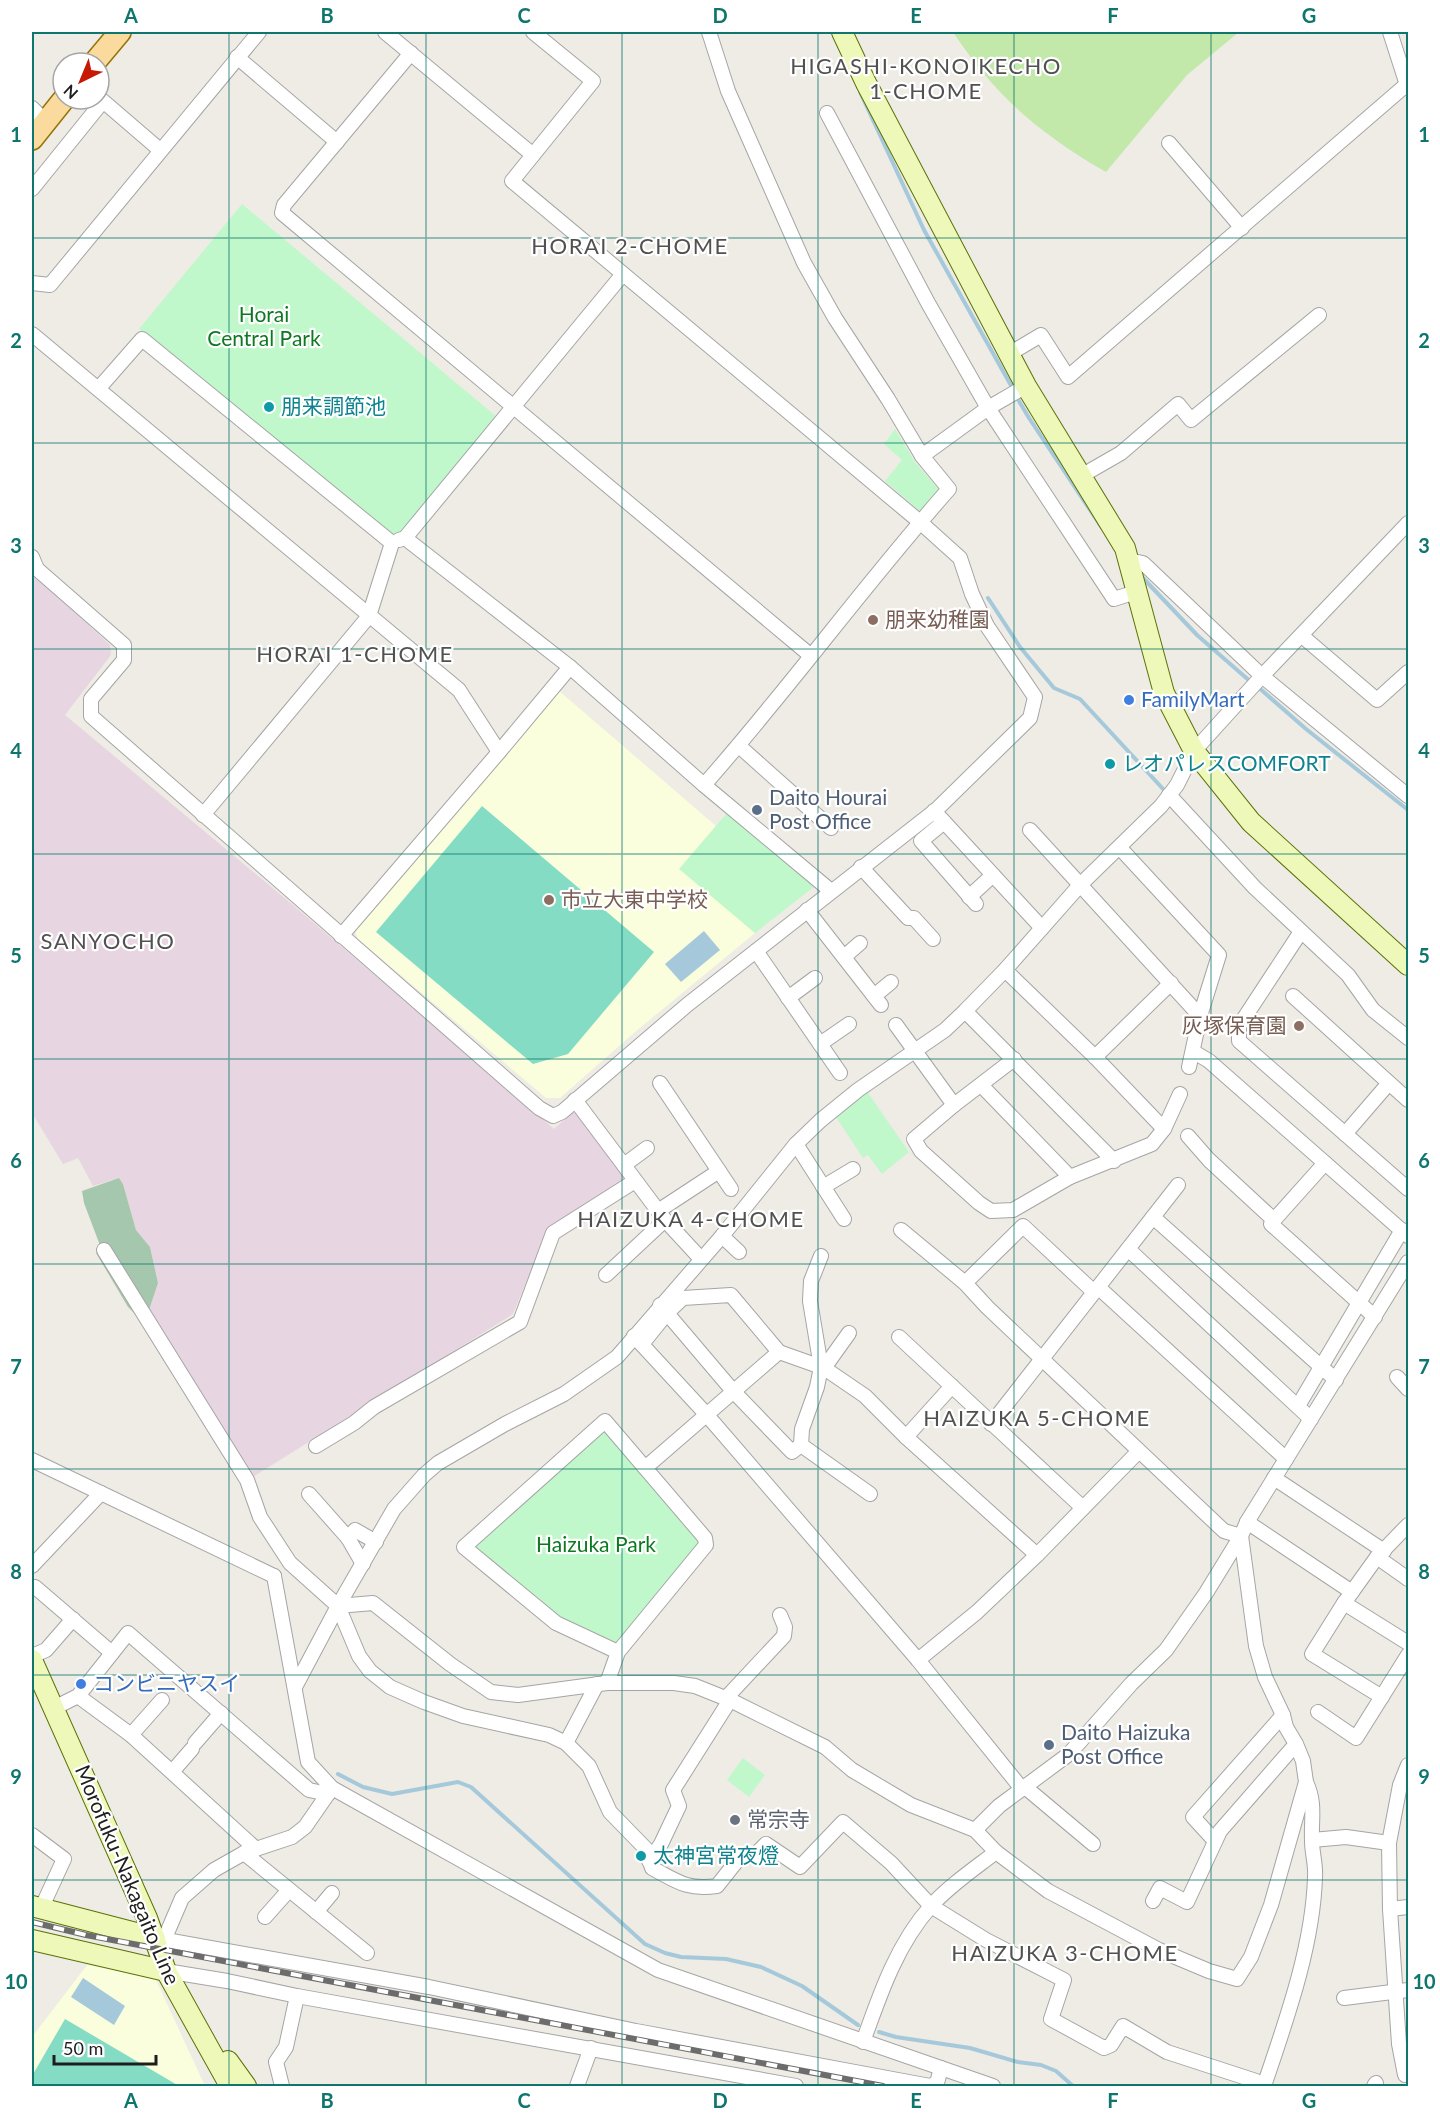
<svg xmlns="http://www.w3.org/2000/svg" width="1440" height="2118" font-family="Lato,'Noto Sans JP',sans-serif">
	<rect width="100%" height="100%" fill="#eeece4"/>
	<polygon fill="#e7d6e2" points="32,572 110,645 111,655 65,715 293,905 554,1129 572,1113 576,1113 626,1177 547,1232 513,1314 253,1477 148,1313 158,1283 150,1247 136,1230 123,1184 119,1178 93,1186 78,1158 63,1164 32,1113"/>
	<g fill="#fbfedd">
		<polygon points="558,690 716,826 680,869 755,933 635,1032 560,1098 546,1098 358,939 355,931"/>
		<polygon points="87,1965 154,1978 156,1980 205,2086 32,2086 32,2037"/>
	</g>
	<path fill="#c2e8aa" d="M 953,32 L 1239,32 L 1187,75 L 1106,172 C 1039,133 996,97 953,32 Z"/>
	<polygon fill="#a5c7ae" points="119,1178 123,1184 136,1230 150,1247 158,1283 148,1313 136,1315 128,1307 96,1253 101,1248 84,1203 82,1191"/>
	<g fill="#c1f8cb">
		<polygon points="242,204 497,417 399,535 391,538 139,329"/>
		<polygon points="895,429 915,462 939,490 922,513 885,481 902,460 884,444"/>
		<polygon points="727,813 815,886 755,933 679,869"/>
		<polygon points="866,1090 909,1152 882,1174 868,1155 863,1158 834,1114"/>
		<polygon points="604,1430 701,1538 702,1544 618,1648 558,1619 470,1546"/>
		<polygon points="743,1758 765,1775 749,1797 727,1780"/>
	</g>
	<g fill="#83dcc3">
		<polygon points="482,806 654,952 568,1054 533,1064 376,932"/>
		<polygon points="65,2019 179,2086 32,2086 32,2076"/>
	</g>
	<g fill="#a5c9db">
		<polygon points="704,931 720,950 681,982 665,964"/>
		<polygon points="83,1978 125,2006 114,2025 71,1997"/>
	</g>
	<g fill="none" stroke-linecap="round" stroke-linejoin="round">
		<g stroke="#a5c9db" stroke-width="4">
			<polyline points="860,92 924,230 1013,389"/>
			<polyline points="1016,396 1029,418 1102,528"/>
			<polyline points="1142,577 1197,635 1252,683"/>
			<polyline points="988,598 1020,647 1054,688 1080,699 1164,790"/>
			<polyline points="1258,687 1306,729 1408,810"/>
			<polyline points="338,1774 363,1787 392,1794 458,1782 471,1787 645,1944 665,1953 681,1957 726,1959 761,1967 802,1986 858,2025"/>
			<polyline points="879,2032 896,2037 970,2048 1018,2062 1041,2065 1056,2071 1073,2086"/>
		</g>
		<g stroke="#a5a5a5" stroke-width="16">
			<g id="street">
				<polyline points="533,32 593,81 533,155"/>
				<polyline points="709,32 728,91 804,263 835,318 888,399 922,456"/>
				<polyline points="1390,32 1408,88"/>
				<polyline points="411,53 284,205 282,213 810,655"/>
				<polyline points="237,57 337,142"/>
				<polyline points="32,108 46,122"/>
				<polyline points="827,113 928,303 988,408 1114,599 1136,592"/>
				<polyline points="1169,143 1242,228"/>
				<polyline points="32,189 103,101 160,150"/>
				<polyline points="32,283 50,285 259,32"/>
				<polyline points="32,334 459,690 499,752"/>
				<polyline points="1009,354 1041,335 1068,377 1406,85"/>
				<polyline points="99,388 142,339 392,543"/>
				<polyline points="1081,476 1121,453 1178,404 1191,420 1319,315"/>
				<polyline points="405,538 570,667 704,785 831,891"/>
				<polyline points="399,540 405,538 623,274"/>
				<polyline points="32,557 37,569 124,645 124,660 91,699 91,716 539,1108 553,1116 562,1112 687,1005 936,810 1030,718 1035,697 987,626 972,594 960,558 920,522 512,181 533,155 385,32"/>
				<polyline points="1128,560 1143,563 1262,676 1408,796"/>
				<polyline points="1302,636 1377,700 1408,672"/>
				<polyline points="739,746 831,828"/>
				<path d="M 704,785 C 789,689 864,585 949,489 L 922,456 L 988,408 L 1026,386"/>
				<polyline points="1169,795 1255,888 1348,975 1373,1010 1408,1038"/>
				<polyline points="934,811 1042,928"/>
				<polyline points="203,815 369,616 392,543"/>
				<polyline points="944,822 921,841 976,904"/>
				<polyline points="1030,830 1200,1016 1189,1067"/>
				<polyline points="1120,848 1219,955 1200,1016"/>
				<polyline points="861,867 908,918 914,918 933,939"/>
				<polyline points="969,897 993,875"/>
				<polyline points="807,910 881,1005"/>
				<polyline points="1300,933 1239,1026 1239,1041 1408,1189"/>
				<polyline points="341,936 499,752 570,667"/>
				<polyline points="756,951 840,1073"/>
				<polyline points="844,957 860,943"/>
				<polyline points="1005,970 1095,1057 1164,1129"/>
				<polyline points="874,996 891,982"/>
				<polyline points="1293,996 1408,1100"/>
				<polyline points="788,998 815,978"/>
				<polyline points="965,1011 1114,1161"/>
				<polyline points="896,1025 954,1105"/>
				<polyline points="820,1044 849,1024"/>
				<polyline points="1194,1052 1209,1061 1408,1236"/>
				<polyline points="1095,1057 1171,983"/>
				<polyline points="1014,1059 954,1105 914,1139 921,1151 979,1203 991,1211 1013,1210 1070,1177 1152,1144 1164,1129 1180,1094"/>
				<polyline points="660,1083 719,1171"/>
				<polyline points="981,1085 1070,1177"/>
				<polyline points="575,1100 665,1220 701,1259"/>
				<polyline points="1345,1134 1389,1083"/>
				<polyline points="1188,1136 1209,1160 1274,1220 1271,1224 1375,1317"/>
				<polyline points="796,1144 844,1219"/>
				<polyline points="624,1165 647,1148"/>
				<polyline points="823,1187 853,1169"/>
				<polyline points="658,1211 719,1171 731,1189"/>
				<polyline points="1153,1217 1336,1380"/>
				<polyline points="1274,1220 1325,1163"/>
				<polyline points="901,1230 965,1283 987,1307 1224,1531 1241,1536"/>
				<polyline points="722,1236 739,1252"/>
				<polyline points="1128,1249 1311,1419"/>
				<path d="M 104,1250 L 247,1480 L 260,1517 L 290,1563 L 338,1606 L 359,1656 L 370,1671 L 390,1687 L 424,1702 L 463,1716 L 549,1735 L 566,1743 L 589,1766 L 610,1812 L 646,1849 L 652,1868 C 678,1882 687,1890 717,1886 L 740,1857 L 753,1857 L 766,1844 L 800,1867 L 843,1822 L 891,1863 L 931,1906 L 986,1940 L 1064,1980 L 1051,2019 L 1104,2048 L 1111,2045 L 1123,2026 L 1167,2052 L 1256,2081 L 1263,2086"/>
				<polyline points="606,1275 665,1220"/>
				<polyline points="965,1283 1023,1226 1094,1292"/>
				<polyline points="1098,1287 1286,1459"/>
				<polyline points="660,1305 733,1391 792,1452 801,1445 870,1494"/>
				<polyline points="634,1336 706,1414 918,1660 1022,1789"/>
				<polyline points="899,1337 1083,1508"/>
				<polyline points="642,1344 667,1313 683,1298 731,1295 779,1352"/>
				<polyline points="824,1368 849,1333"/>
				<polyline points="1397,1377 1408,1389"/>
				<polyline points="1298,1406 1402,1230"/>
				<polyline points="991,1424 1178,1185"/>
				<polyline points="906,1437 952,1386"/>
				<polyline points="801,1445 802,1429 817,1387 821,1367 810,1301 811,1281 821,1256"/>
				<polyline points="316,1446 354,1423 374,1407 520,1322 553,1233 635,1181"/>
				<polyline points="32,1460 274,1576"/>
				<polyline points="645,1468 779,1352 824,1368 865,1396 906,1437 1037,1555"/>
				<polyline points="1274,1478 1384,1551"/>
				<polyline points="309,1494 348,1538"/>
				<polyline points="1247,1522 1352,1592"/>
				<polyline points="1408,1525 1377,1557 1344,1603 1408,1643"/>
				<polyline points="1377,1557 1408,1579"/>
				<polyline points="363,1564 348,1538 355,1530 376,1542"/>
				<polyline points="32,1566 101,1493"/>
				<polyline points="274,1576 308,1762 332,1788 658,1970 993,2086"/>
				<polyline points="35,1587 112,1653"/>
				<polyline points="1344,1603 1312,1654 1382,1697"/>
				<polyline points="338,1606 373,1603 450,1664 491,1692 518,1695 607,1683 674,1683 695,1686 730,1700 825,1747 852,1770 911,1805 975,1830 996,1852 1048,1891 1159,1950 1209,1971 1237,1979 1251,1957 1271,1905 1306,1782 1303,1761 1296,1744 1286,1727 1283,1715 1265,1677 1256,1646 1241,1536"/>
				<polyline points="32,1656 46,1650 73,1619"/>
				<polyline points="918,1660 977,1612 1037,1555 1138,1452"/>
				<polyline points="607,1683 618,1652 706,1545 705,1538 605,1421 464,1547 556,1623 618,1652"/>
				<polyline points="295,1687 338,1606 394,1509 424,1475 438,1463 505,1424 564,1394 617,1357 722,1236 796,1144 821,1120 858,1090 945,1030 965,1011 1005,970 1080,885 1161,806 1177,785 1194,751 1262,676 1408,523"/>
				<polyline points="78,1696 131,1735 256,1849"/>
				<polyline points="725,1699 784,1636 785,1627 780,1615"/>
				<polyline points="54,1708 78,1696 128,1633 309,1790 328,1794"/>
				<polyline points="1318,1712 1356,1738 1408,1655"/>
				<polyline points="131,1735 162,1700"/>
				<polyline points="195,1743 221,1713"/>
				<polyline points="566,1743 597,1684"/>
				<polyline points="172,1772 192,1749"/>
				<polyline points="1025,1787 1093,1844"/>
				<polyline points="975,1830 999,1806 1069,1754 1131,1684 1166,1650 1206,1593 1241,1536 1247,1522 1408,1262"/>
				<polyline points="32,1835 64,1859 41,1909"/>
				<polyline points="1312,1840 1346,1837 1389,1843"/>
				<polyline points="1215,1841 1193,1817 1283,1715"/>
				<polyline points="244,1853 367,1953"/>
				<polyline points="649,1861 661,1844 679,1806 673,1790 730,1700"/>
				<polyline points="1153,1901 1160,1888 1187,1902 1220,1831 1296,1744"/>
				<polyline points="1390,1909 1408,1907"/>
				<polyline points="316,1912 332,1893"/>
				<polyline points="265,1917 289,1890"/>
				<polyline points="155,1938 429,1987 636,2031 930,2086 937,2083 941,2068"/>
				<polyline points="164,1940 182,1898 214,1870 244,1853 292,1837 305,1827 332,1788"/>
				<polyline points="166,1971 227,1981 297,1996 796,2086"/>
				<polyline points="1344,1998 1408,1990"/>
				<path d="M 863,2042 C 880,1994 897,1944 931,1906 C 950,1885 974,1869 996,1852"/>
				<polyline points="1405,2075 1399,2044 1390,1909 1389,1843 1400,1785 1408,1765"/>
				<polyline points="282,2086 276,2062 286,2047 297,1996"/>
				<polyline points="577,2086 591,2048"/>
				<path d="M 1264,2086 C 1286,2021 1313,1946 1315,1877 C 1316,1865 1312,1853 1312,1841 C 1311,1818 1316,1804 1306,1782"/>
				<polyline points="1374,2086 1376,2083"/>
			</g>
		</g>
		<g stroke="#5c7207" stroke-width="22">
			<g id="secondary">
				<polyline points="842,32 866,83 1026,386 1125,548 1164,693 1194,751 1251,822 1408,965"/>
				<polyline points="32,1660 147,1918 166,1971 230,2086"/>
				<polyline points="32,1906 155,1938"/>
				<polyline points="32,1940 166,1971"/>
				<polyline points="228,2061 246,2086"/>
			</g>
		</g>
		<g stroke="#947303" stroke-width="24">
			<g id="primary">
				<polyline points="94,63 120,32"/>
				<polyline points="32,139 64,99"/>
			</g>
		</g>
		<use href="#street" stroke="#fff" stroke-width="14"/>
		<use href="#secondary" stroke="#eef8b8" stroke-width="20"/>
		<use href="#primary" stroke="#fadb9d" stroke-width="21"/>
		<g stroke="#6c6c6c" stroke-width="6">
			<polyline id="rail" points="32,1922 86,1935 883,2086"/>
		</g>
		<use href="#rail" stroke="#fff" stroke-width="4" stroke-dasharray="11" stroke-linecap="butt"/>
	</g>
	<path fill="none" stroke="#0f766e" stroke-width="1.5" stroke-opacity="0.55" d="M 229,32 L 229,2086M 426,32 L 426,2086M 622,32 L 622,2086M 818,32 L 818,2086M 1014,32 L 1014,2086M 1211,32 L 1211,2086M 32,238 L 1408,238M 32,443 L 1408,443M 32,649 L 1408,649M 32,854 L 1408,854M 32,1059 L 1408,1059M 32,1264 L 1408,1264M 32,1469 L 1408,1469M 32,1675 L 1408,1675M 32,1880 L 1408,1880"/>
	<g fill="#0f9aa8" stroke="#fff" stroke-width="2">
		<circle cx="269" cy="407" r="6"/>
		<circle cx="1110" cy="764" r="6"/>
		<circle cx="641" cy="1856" r="6"/>
	</g>
	<g fill="#8d6e63" stroke="#fff" stroke-width="2">
		<circle cx="873" cy="620" r="6"/>
		<circle cx="549" cy="900" r="6"/>
		<circle cx="1299" cy="1026" r="6"/>
	</g>
	<g fill="#3f7fe0" stroke="#fff" stroke-width="2">
		<circle cx="1129" cy="700" r="6"/>
		<circle cx="81" cy="1684" r="6"/>
	</g>
	<g fill="#5c6f8a" stroke="#fff" stroke-width="2">
		<circle cx="757" cy="810" r="6"/>
		<circle cx="1049" cy="1745" r="6"/>
	</g>
	<circle fill="#6b7280" stroke="#fff" stroke-width="2" cx="735" cy="1820" r="6"/>
	<g text-anchor="middle" stroke-width="4.5" stroke-linejoin="round" paint-order="stroke">
		<g font-size="21" fill="#0e7922" stroke="#fff">
			<text x="264" y="322">Horai<tspan x="264" dy="24">Central Park</tspan></text>
			<text x="596" y="1552">Haizuka Park</text>
		</g>
		<g font-size="21" fill="#0d838f" stroke="#fff" text-anchor="start">
			<text x="281" y="414">朋来調節池</text>
			<text x="1122" y="771">レオパレスCOMFORT</text>
			<text x="653" y="1863">太神宮常夜燈</text>
		</g>
		<g font-size="21" fill="#785e54" stroke="#fff" text-anchor="start">
			<text x="885" y="627">朋来幼稚園</text>
			<text x="561" y="907">市立大東中学校</text>
			<text x="1287" y="1033" text-anchor="end">灰塚保育園</text>
		</g>
		<g font-size="21" fill="#366cbe" stroke="#fff" text-anchor="start">
			<text x="1141" y="707">FamilyMart</text>
			<text x="93" y="1691">コンビニヤスイ</text>
		</g>
		<g font-size="21" fill="#4e5e75" stroke="#fff" text-anchor="start">
			<text x="769" y="805">Daito Hourai<tspan x="769" dy="24">Post Office</tspan></text>
			<text x="1061" y="1740">Daito Haizuka<tspan x="1061" dy="24">Post Office</tspan></text>
		</g>
		<g font-size="21" fill="#5b616d" stroke="#fff" text-anchor="start">
			<text x="747" y="1827">常宗寺</text>
		</g>
		<g font-size="21" fill="#1e1e1e" stroke="#fff">
			<text transform="translate(127 1875) rotate(67)" y="7">Morofuku-Nakagaito Line</text>
		</g>
		<g font-size="22" letter-spacing="1.5" fill="#515151" stroke="#fff">
			<text x="926" y="74">HIGASHI-KONOIKECHO<tspan x="926" dy="25">1-CHOME</tspan></text>
			<text x="630" y="254">HORAI 2-CHOME</text>
			<text x="355" y="662">HORAI 1-CHOME</text>
			<text x="108" y="949">SANYOCHO</text>
			<text x="691" y="1227">HAIZUKA 4-CHOME</text>
			<text x="1037" y="1426">HAIZUKA 5-CHOME</text>
			<text x="1065" y="1961">HAIZUKA 3-CHOME</text>
		</g>
	</g>
	<rect width="1440" height="2118" fill="none" stroke="#ffffff" stroke-width="66"/>
	<g transform="translate(81 81) rotate(223)"><circle r="28" fill="#ffffff" stroke="#a5a5a5" stroke-width="1.5"/>
	<path d="M0-4.5L10 22L0 15L-10 22Z" fill="#c71804"/>
	<text y="-9" font-size="16" font-weight="bold" text-anchor="middle" fill="#1e1e1e">N</text>
	</g>
	<path d="M54 2055v9h102v-9" fill="none" stroke="#1e1e1e" stroke-width="3"/>
	<text x="63" y="2055" font-size="18" fill="#1e1e1e" stroke="#ffffff" stroke-width="4.5" paint-order="stroke">50 m</text>
	<rect x="33" y="33" width="1374" height="2052" fill="none" stroke="#0f766e" stroke-width="2"/>
	<g font-size="20" text-anchor="middle" font-weight="bold" fill="#0f766e">
		<text x="131" y="23">A</text>
		<text x="327" y="23">B</text>
		<text x="524" y="23">C</text>
		<text x="720" y="23">D</text>
		<text x="916" y="23">E</text>
		<text x="1113" y="23">F</text>
		<text x="1309" y="23">G</text>
		<text x="16" y="142">1</text>
		<text x="1424" y="142">1</text>
		<text x="16" y="348">2</text>
		<text x="1424" y="348">2</text>
		<text x="16" y="553">3</text>
		<text x="1424" y="553">3</text>
		<text x="16" y="758">4</text>
		<text x="1424" y="758">4</text>
		<text x="16" y="963">5</text>
		<text x="1424" y="963">5</text>
		<text x="16" y="1168">6</text>
		<text x="1424" y="1168">6</text>
		<text x="16" y="1374">7</text>
		<text x="1424" y="1374">7</text>
		<text x="16" y="1579">8</text>
		<text x="1424" y="1579">8</text>
		<text x="16" y="1784">9</text>
		<text x="1424" y="1784">9</text>
		<text x="16" y="1989">10</text>
		<text x="1424" y="1989">10</text>
		<text x="131" y="2108">A</text>
		<text x="327" y="2108">B</text>
		<text x="524" y="2108">C</text>
		<text x="720" y="2108">D</text>
		<text x="916" y="2108">E</text>
		<text x="1113" y="2108">F</text>
		<text x="1309" y="2108">G</text>
	</g>
</svg>
